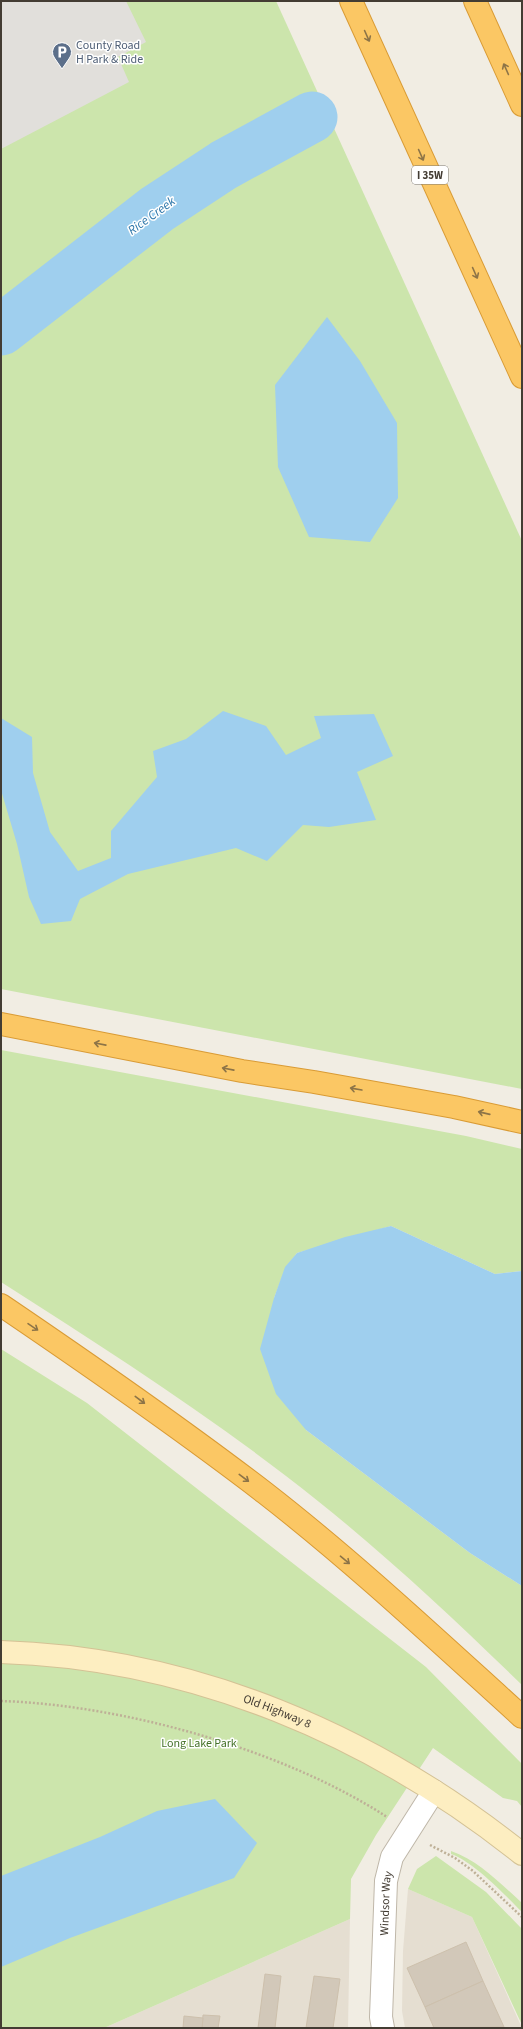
<svg xmlns="http://www.w3.org/2000/svg" width="523" height="2029" font-family="'Source Sans 3',sans-serif">
	<rect width="100%" height="100%" fill="#f1ede3"/>
	<g fill="#e5ded1">
		<polygon points="408,1889 472,1917 522,2028 405,2028 402,2011 403,1951"/>
		<polygon points="350,1919 348,2028 104,2028"/>
	</g>
	<g fill="#cce5ac">
		<polygon points="1,1 276,1 522,541 522,1089 1,989"/>
		<path d="M 1,1050 L 466,1136 L 522,1149 L 522,1271 L 495,1274 L 391,1226 L 297,1253 L 286,1267 L 274,1298 L 306,1430 L 470,1553 L 522,1586 L 522,1685 C 447,1612 370,1540 286,1476 C 195,1406 98,1344 1,1282 Z"/>
		<polygon points="1,1349 87,1403 426,1667 522,1764 522,1807 517,1801 503,1798 433,1748 376,1835 351,1879 350,1919 104,2028 1,2028"/>
		<path d="M 451,1851 C 478,1860 501,1884 522,1903 L 522,1912 C 505,1895 474,1862 451,1854 Z"/>
		<polygon points="436,1856 486,1892 522,1929 522,2025 472,1917 408,1889 417,1869"/>
	</g>
	<polygon fill="#e1dfdb" points="1,1 126,1 146,42 118,57 129,82 1,149"/>
	<g fill="#9fcfee">
		<polygon points="327,317 360,361 397,423 398,498 370,542 309,537 278,467 275,385"/>
		<polygon points="223,711 266,726 286,755 321,738 314,716 374,714 393,756 357,772 376,820 329,827 303,825 267,861 236,848 128,874 80,899 71,921 41,924 29,897 17,844 1,790 1,718 32,737 33,773 50,832 78,871 111,858 111,831 157,777 153,751 186,739"/>
		<polygon points="391,1226 495,1274 522,1271 522,1586 470,1553 306,1430 276,1394 260,1349 274,1298 285,1267 297,1253 345,1237"/>
		<polygon points="215,1799 257,1843 234,1878 70,1938 1,1967 1,1876 100,1837 157,1811"/>
	</g>
	<g fill="none" stroke-linecap="round" stroke-linejoin="round">
		<polyline stroke="#9fcfee" stroke-width="51" points="1,330 157,209 224,165 312,117"/>
	</g>
	<g fill="#d2c8b9" stroke="#cdc0ac">
		<polygon points="466,1942 483,1981 425,2007 407,1968"/>
		<polygon points="265,1974 281,1976 275,2028 258,2028"/>
		<polygon points="314,1976 340,1979 333,2028 306,2028"/>
		<polygon points="483,1981 504,2027 434,2028 425,2007"/>
		<polygon points="203,2015 220,2016 218,2028 202,2028"/>
		<polygon points="184,2016 203,2018 202,2028 183,2028"/>
	</g>
	<g fill="none" stroke-linecap="round" stroke-linejoin="round">
		<g stroke="#bfb7a9" stroke-width="24">
			<g id="street">
				<path id="s1" d="M 383,2028 L 381,2017 L 386,1881 L 392,1857 L 434,1791"/>
			</g>
		</g>
		<g stroke="#d4c295" stroke-width="24">
			<g id="secondary">
				<path id="s2" d="M 1,1652 C 193,1658 373,1735 522,1854"/>
			</g>
		</g>
		<g stroke="#d99b35" stroke-width="24">
			<g id="highway">
				<polyline points="351,1 522,377"/>
				<polyline points="475,1 522,105"/>
				<polyline points="1,1024 242,1071 314,1082 454,1107 522,1122"/>
				<path d="M 1,1305 C 91,1366 179,1427 265,1493 C 355,1563 438,1641 522,1717"/>
			</g>
		</g>
		<g stroke="#beb097" stroke-width="2.5" stroke-dasharray="2 2" stroke-linecap="butt">
			<path d="M 1,1701 C 124,1705 284,1750 387,1817"/>
			<polyline points="430,1845 455,1858 473,1871 522,1917"/>
		</g>
		<use href="#street" stroke="#fff" stroke-width="22"/>
		<use href="#secondary" stroke="#fdeec1" stroke-width="22"/>
		<use href="#highway" stroke="#fbc764" stroke-width="22"/>
	</g>
	<defs><path id="oneway-shaft" d="M-6 0H5M1.5-3L5.5 0L1.5 3" fill="none" stroke-width="1.6" stroke-linecap="round" stroke-linejoin="round"/></defs>
	<g stroke="#8d7447">
		<use href="#oneway-shaft" transform="translate(367 36) rotate(66)"/>
		<use href="#oneway-shaft" transform="translate(506 69) rotate(-114)"/>
		<use href="#oneway-shaft" transform="translate(421 155) rotate(66)"/>
		<use href="#oneway-shaft" transform="translate(475 273) rotate(66)"/>
		<use href="#oneway-shaft" transform="translate(100 1044) rotate(-169)"/>
		<use href="#oneway-shaft" transform="translate(228 1069) rotate(-169)"/>
		<use href="#oneway-shaft" transform="translate(356 1089) rotate(-170)"/>
		<use href="#oneway-shaft" transform="translate(484 1113) rotate(-167)"/>
		<use href="#oneway-shaft" transform="translate(33 1327) rotate(34)"/>
		<use href="#oneway-shaft" transform="translate(140 1400) rotate(37)"/>
		<use href="#oneway-shaft" transform="translate(244 1478) rotate(37)"/>
		<use href="#oneway-shaft" transform="translate(345 1560) rotate(40)"/>
	</g>
	<defs>
		<g id="parking-pin" transform="scale(1)"><path d="M0 17L-7.5 6A9.5 9.5 0 1 1 7.5 6Z" fill="#5c6f8a" stroke="#fff"/><path d="M-3.5-5.5H1a3.5 3.5 0 0 1 0 7H-1V5.5H-3.5ZM-1-3.4V-.6H.8a1.4 1.4 0 0 0 0-2.8Z" fill="#fff"/></g>
	</defs>
	<g fill-rule="evenodd">
		<use href="#parking-pin" x="62" y="52"/>
	</g>
	<g text-anchor="middle" stroke-width="3" stroke-linejoin="round" paint-order="stroke">
		<rect fill="#fff" stroke="#7b7670" stroke-width="1" x="412" y="166" width="36" height="18" rx="3"/>
		<g font-size="11" font-weight="bold" fill="#433c33">
			<text x="430" y="179">I 35W</text>
		</g>
		<g font-size="12" fill="#4e5e75" stroke="#fff" text-anchor="start">
			<text x="76" y="49">County Road<tspan x="76" dy="14">H Park &amp; Ride</tspan></text>
		</g>
		<g font-size="12" fill="#433c33" stroke="#fff">
			<text dy="4" stroke="none"><textPath href="#s2" startOffset="284">Old Highway 8</textPath></text>
			<text dy="4" stroke="none"><textPath href="#s1" startOffset="125">Windsor Way</textPath></text>
		</g>
		<g font-size="12" fill="#457229" stroke="#fff">
			<text x="199" y="1747">Long Lake Park</text>
		</g>
		<g font-size="13" font-style="italic" fill="#3078ab" stroke="#fff">
			<text transform="translate(151 215) rotate(-36)" y="5">Rice Creek</text>
		</g>
	</g>
	<rect width="523" height="2029" fill="none" stroke="#433c33" stroke-width="4"/>
</svg>
